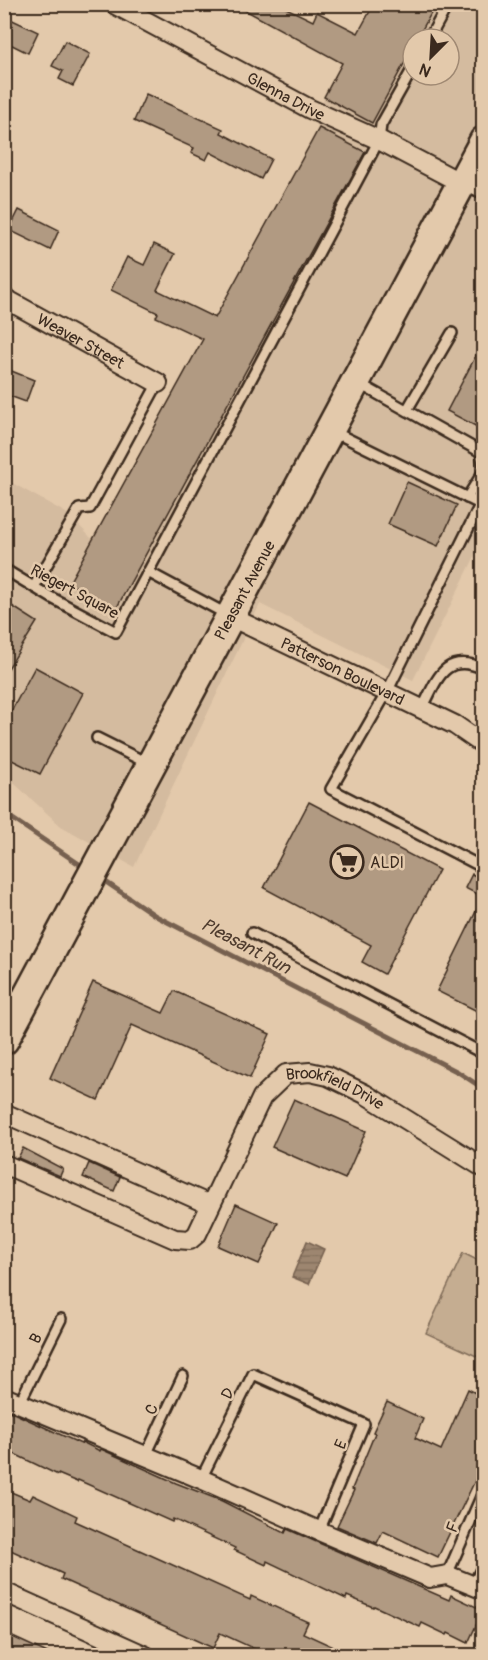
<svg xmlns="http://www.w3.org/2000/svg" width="488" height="1660" font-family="Pangolin,sans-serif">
	<defs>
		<pattern id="water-rules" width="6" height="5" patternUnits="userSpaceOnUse" patternTransform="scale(1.5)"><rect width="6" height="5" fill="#9d8670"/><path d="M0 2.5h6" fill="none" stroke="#816e5b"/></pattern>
	</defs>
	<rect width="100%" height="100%" fill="#e3c9ab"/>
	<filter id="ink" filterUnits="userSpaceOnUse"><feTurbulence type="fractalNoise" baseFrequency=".0167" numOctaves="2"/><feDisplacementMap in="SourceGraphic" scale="12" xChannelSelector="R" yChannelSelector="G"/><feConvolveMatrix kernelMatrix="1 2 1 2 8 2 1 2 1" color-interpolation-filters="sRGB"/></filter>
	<g filter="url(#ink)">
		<path fill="#d4bb9f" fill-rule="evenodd" d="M 374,5 L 483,5 L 483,540 L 413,680 L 260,604 L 134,867 L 61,826 L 5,775 L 5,479 L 68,514 L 93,540 L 319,128 L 324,97 ZM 413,39 L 449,39 L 449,75 L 413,75 Z"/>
		<polygon fill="#c5ad91" stroke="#806c58" stroke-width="1.5" points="463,1253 483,1263 483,1359 426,1333"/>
		<polygon fill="url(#water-rules)" stroke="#76614f" stroke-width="1.5" points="307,1241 324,1249 309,1284 292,1277"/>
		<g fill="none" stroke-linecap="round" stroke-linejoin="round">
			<g stroke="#76614f" stroke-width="5">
				<polyline points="4,813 85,868"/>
				<polyline points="100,878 156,916 458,1072 484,1089"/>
			</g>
		</g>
		<g fill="#b19a82" stroke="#3b2a1e" stroke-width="1.5">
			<polygon points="234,4 278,4 313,21 317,12 358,33 374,4 436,4 417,39 413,39 413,47 372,123 324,97 342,63"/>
			<polygon points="4,16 38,32 28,53 4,41"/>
			<polygon points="65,41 90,54 73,86 59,79 63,71 52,66"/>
			<polygon points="146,94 223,129 221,133 271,159 261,179 210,152 206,160 191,153 194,148 134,121"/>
			<polygon points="319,128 365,152 116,609 69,583 203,339 156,317 158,313 111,290 127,257 144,265 154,244 175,254 157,290 215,318"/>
			<polygon points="19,210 59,230 50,250 9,230"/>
			<polygon points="483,342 483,430 447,411"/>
			<polygon points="4,368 34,380 26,402 4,394"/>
			<polygon points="407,482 457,505 438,546 388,524"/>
			<polygon points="4,601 37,622 4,675"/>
			<polygon points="35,667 83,693 40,774 4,756 4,725"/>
			<polygon points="309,802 439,870 384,974 362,962 371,945 264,888"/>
			<polygon points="472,874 483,880 483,1014 437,991 483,897 465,888"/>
			<polygon points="93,982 163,1013 174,991 270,1034 250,1078 132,1025 98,1100 50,1078"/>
			<polygon points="294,1099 366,1131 345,1179 272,1147"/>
			<polygon points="23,1148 63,1169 60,1176 18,1158"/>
			<polygon points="89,1163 120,1177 114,1191 83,1177"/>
			<polygon points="236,1204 278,1223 259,1264 218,1246"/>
			<polygon points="468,1389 483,1397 483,1464 438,1557 383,1531 377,1543 337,1526 354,1490 352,1489 375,1433 373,1432 387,1402 423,1419 415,1438 441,1450"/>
			<polygon points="9,1411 81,1444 82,1442 100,1451 101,1449 176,1483 222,1501 285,1533 287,1529 449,1600 451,1595 483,1610 468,1643 448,1633 447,1635 422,1623 420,1627 374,1606 373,1607 347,1596 346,1599 267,1561 266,1565 234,1550 235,1548 173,1519 172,1522 78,1480 77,1482 58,1474 58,1475 4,1449 4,1420"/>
			<polygon points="4,1489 30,1500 33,1495 77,1516 75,1521 135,1548 250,1600 251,1596 308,1622 303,1633 353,1656 270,1656 220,1633 213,1648 61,1579 63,1574 4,1547"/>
			<polygon points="4,1633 54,1656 4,1656"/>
		</g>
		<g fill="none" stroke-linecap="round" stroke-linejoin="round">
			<g stroke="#3b2a1e" stroke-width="14">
				<g id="lane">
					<polyline points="429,39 448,4"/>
					<polyline points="463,184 484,194"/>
					<polyline points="358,383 481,452 484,467"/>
					<polyline points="407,410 452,333"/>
					<polyline points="332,431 484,506"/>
					<polyline points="467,498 484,471"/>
					<polyline points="480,505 387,692 331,789 484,868"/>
					<polyline points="4,569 52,598 116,632 379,140 381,125 413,68"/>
					<polyline points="148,572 228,615"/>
					<polyline points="34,587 79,509 90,508 158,383"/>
					<path d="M 422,709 C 437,680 444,651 484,669"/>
					<polyline points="97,738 149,764"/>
					<polyline points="252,933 484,1054"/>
					<polyline points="19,1404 61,1319"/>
					<polyline points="146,1455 183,1376"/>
					<polyline points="201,1479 253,1374 364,1424 319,1531"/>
					<polyline points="447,1575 484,1490"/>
					<polyline points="473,1586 484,1563"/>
				</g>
			</g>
			<g stroke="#3b2a1e" stroke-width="22">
				<g id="street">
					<path id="s1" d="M 114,4 L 310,109 L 379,140 L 461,183"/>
					<path id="s2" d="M 4,298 L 158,383"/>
					<path id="s3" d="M 231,617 L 455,725 L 484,745"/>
					<polyline points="4,1113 210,1205"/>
					<path id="s4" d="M 4,1164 L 175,1239 L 190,1240 L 197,1234 L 262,1097 L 286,1074 L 310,1072 L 328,1076 L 365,1094 L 484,1168"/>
					<polyline points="4,1397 201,1479 319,1531 430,1578 447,1575 484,1590"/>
					<polyline points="4,1592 146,1656"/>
				</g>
			</g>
			<g stroke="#3b2a1e" stroke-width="33">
				<g id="primary">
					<path id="s5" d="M 4,1040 L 484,141"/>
				</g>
			</g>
			<use href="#lane" stroke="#e3c9ab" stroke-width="9"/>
			<use href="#street" stroke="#e3c9ab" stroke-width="18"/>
			<use href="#primary" stroke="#e3c9ab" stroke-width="28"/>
		</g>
	</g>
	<defs>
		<g id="supermarket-ring" transform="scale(1.725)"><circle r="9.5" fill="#e3c9ab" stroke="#3b2a1e" stroke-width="1.5"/><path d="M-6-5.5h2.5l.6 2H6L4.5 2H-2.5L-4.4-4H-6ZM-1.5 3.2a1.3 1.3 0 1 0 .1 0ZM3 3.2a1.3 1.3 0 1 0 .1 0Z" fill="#3b2a1e"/></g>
	</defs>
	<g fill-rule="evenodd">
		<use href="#supermarket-ring" x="347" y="862"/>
	</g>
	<g text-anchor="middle" stroke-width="5" stroke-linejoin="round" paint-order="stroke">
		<g font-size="16" fill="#3b2a1e" stroke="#e3c9ab">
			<text dy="6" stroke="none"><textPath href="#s1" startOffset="195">Glenna Drive</textPath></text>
			<text dy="6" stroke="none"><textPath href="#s2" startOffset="88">Weaver Street</textPath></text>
			<text transform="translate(75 591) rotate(28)" y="6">Riegert Square</text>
			<text dy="6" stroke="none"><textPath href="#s5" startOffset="510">Pleasant Avenue</textPath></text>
			<text dy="6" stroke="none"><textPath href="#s3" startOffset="124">Patterson Boulevard</textPath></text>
			<text dy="6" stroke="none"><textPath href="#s4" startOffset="448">Brookfield Drive</textPath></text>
			<text transform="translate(35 1338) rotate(-64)" y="6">B</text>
			<text transform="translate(227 1393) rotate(-64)" y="6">D</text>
			<text transform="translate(151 1409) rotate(-65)" y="6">C</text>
			<text transform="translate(340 1444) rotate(-67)" y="6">E</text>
			<text transform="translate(452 1527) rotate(-67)" y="6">F</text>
		</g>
		<g font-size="16" fill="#3b2a1e" stroke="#e3c9ab" text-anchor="start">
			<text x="370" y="868">ALDI</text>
		</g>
		<g font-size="18" font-style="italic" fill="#4f3c2e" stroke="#e3c9ab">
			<text transform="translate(246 946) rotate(28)" y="6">Pleasant Run</text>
		</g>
	</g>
	<rect width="488" height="1660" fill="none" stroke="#e3c9ab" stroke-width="24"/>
	<rect x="12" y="12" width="464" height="1636" fill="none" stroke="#3b2a1e" stroke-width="2" filter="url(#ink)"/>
	<g transform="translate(431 57) rotate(204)"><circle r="28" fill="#e3c9ab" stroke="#a08973" stroke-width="1.5"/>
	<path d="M0-4.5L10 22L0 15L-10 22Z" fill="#3b2a1e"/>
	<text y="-9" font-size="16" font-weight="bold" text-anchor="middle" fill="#3b2a1e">N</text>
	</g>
</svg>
